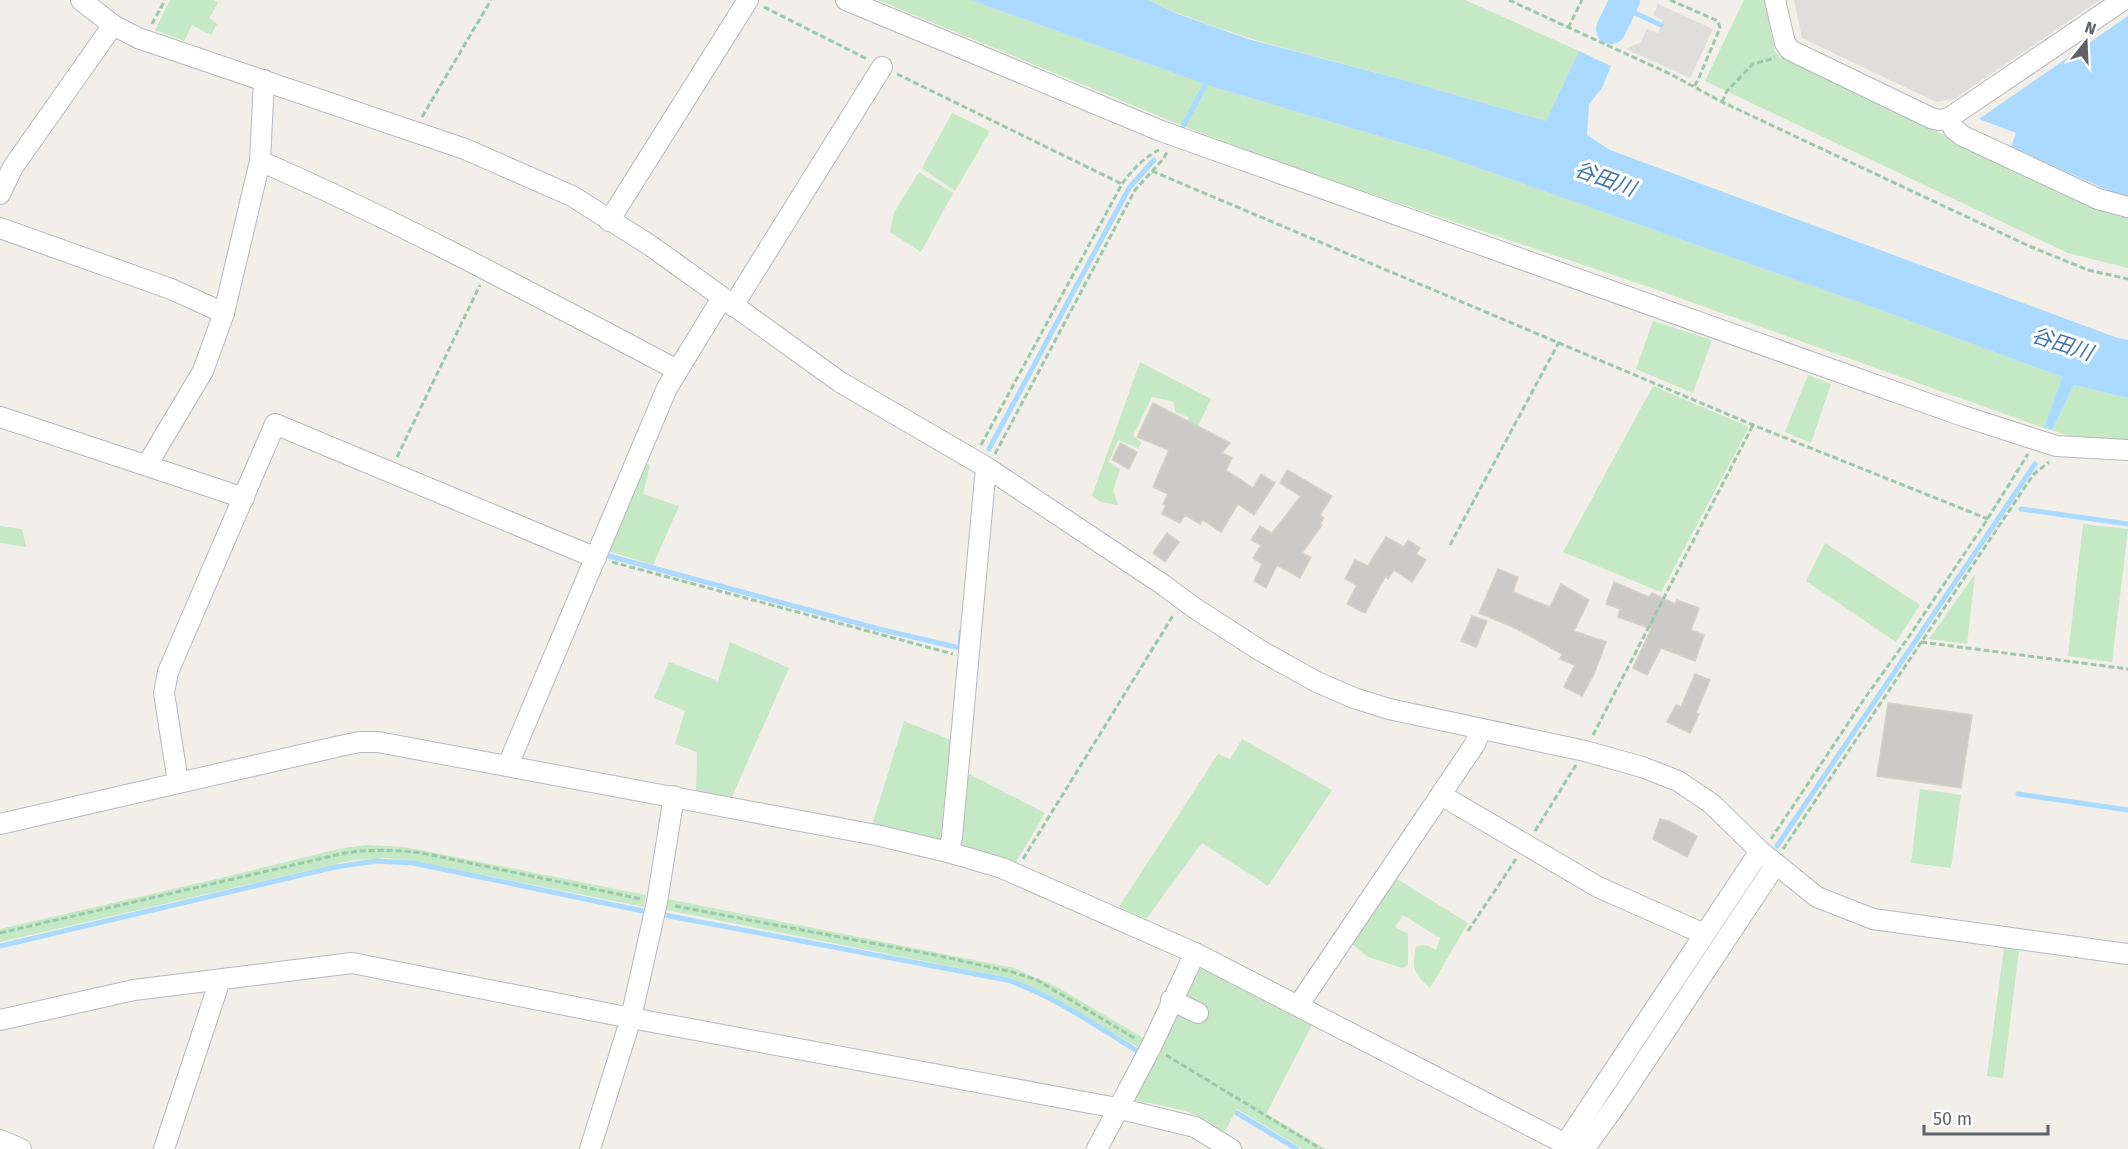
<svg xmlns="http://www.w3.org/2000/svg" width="2128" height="1149" font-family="'Fira Sans','Noto Sans JP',sans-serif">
	<rect width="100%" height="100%" fill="#f1efe8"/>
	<g fill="#e0deda">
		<polygon points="1794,0 2100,0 1954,99 1936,102 1802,38"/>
		<polygon points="1658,4 1713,29 1690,78 1626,49 1641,42 1647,29 1658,33 1663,20 1653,15"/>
	</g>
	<g fill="#c5e8c5">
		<polygon points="170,0 214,0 218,3 209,18 217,24 211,35 192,25 184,41 155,30"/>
		<polygon points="878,0 971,0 1207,85 1436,153 1878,309 2062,377 2044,428 1649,287 1289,166 1183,126"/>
		<path d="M 1148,0 L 1465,0 L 1579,51 L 1546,121 C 1487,104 1429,87 1370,71 C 1295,51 1219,33 1148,0 Z"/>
		<polygon points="1744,0 1764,0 1775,51 1780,57 2106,212 2128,217 2128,268 2068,253 1705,81"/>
		<polygon points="952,113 990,131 955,191 922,168"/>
		<polygon points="919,172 953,193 921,252 890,232 894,213"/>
		<polygon points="1653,321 1712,340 1693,393 1636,369"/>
		<polygon points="1140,362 1211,399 1186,451 1177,448 1189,417 1175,412 1174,402 1152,397 1133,436 1142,443 1138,448 1118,440 1109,462 1120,470 1113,490 1118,505 1101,502 1092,496"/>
		<polygon points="1808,375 1831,384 1811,443 1785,432"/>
		<polygon points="2074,385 2128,398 2128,447 2101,446 2052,430"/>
		<polygon points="1653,386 1749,427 1661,592 1563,552"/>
		<polygon points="645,463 650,465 643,494 679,506 653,565 608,551"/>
		<polygon points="2083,524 2128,529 2112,662 2068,656"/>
		<polygon points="0,526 22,529 26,547 0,543"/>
		<polygon points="1825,543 1920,605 1896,642 1806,581"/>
		<polygon points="1975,574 1967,644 1929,639"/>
		<polygon points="730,642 789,668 731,799 696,792 697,752 675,744 685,711 654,698 669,662 718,681"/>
		<polygon points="904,721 951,740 940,841 872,825"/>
		<polygon points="1242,739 1332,790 1268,886 1202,843 1146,919 1119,907 1218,754 1230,759"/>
		<polygon points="969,774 1045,813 1015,864 968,849 961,842"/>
		<polygon points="1920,789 1961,795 1951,868 1911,863"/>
		<polygon points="366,845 405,847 646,895 644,907 414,861 387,858 353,860 0,942 0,929 221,878 338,849"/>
		<path d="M 1395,878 L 1468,923 L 1430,988 C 1413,972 1412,969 1416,946 L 1426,945 L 1436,950 L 1440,938 L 1403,915 L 1395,927 L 1408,934 L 1408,965 L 1402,968 L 1368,957 L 1349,942 Z"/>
		<polygon points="668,899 1014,968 1057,987 1145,1039 1139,1048 1047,994 1009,978 667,910"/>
		<polygon points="2004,948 2019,950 2003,1078 1987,1076"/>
		<path d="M 1197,968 L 1201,968 L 1312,1025 L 1266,1114 L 1326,1149 L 1303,1149 L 1237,1109 L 1222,1136 C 1208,1110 1161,1106 1134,1100 Z"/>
	</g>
	<g fill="#aadaff">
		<polygon points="971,0 1148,0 1178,14 1248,39 1407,81 1546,121 1579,51 1611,66 1602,88 1589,104 1587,135 1610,150 2115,337 2128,340 2128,398 2074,385 2052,430 2044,428 2062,377 1878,309 1436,153 1207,85"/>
		<polygon points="2128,16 2128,196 2110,191 2011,147 2016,133 1979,119"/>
	</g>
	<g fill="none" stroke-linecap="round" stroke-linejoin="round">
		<g stroke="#aadaff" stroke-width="5">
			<polyline points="1622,7 1661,25"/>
			<polyline points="1183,126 1208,80"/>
			<polyline points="989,449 1129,188 1154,160"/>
			<polyline points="2021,509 2128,524"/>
			<polyline points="609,556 879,629 960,648 961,632"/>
			<polyline points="2018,794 2128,810"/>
			<polyline points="1777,846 2035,464"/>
			<path d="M 664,915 L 1007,980 C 1054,996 1095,1025 1137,1051"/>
			<polyline points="0,946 335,867 376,861 413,863 643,911"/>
			<polyline points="1237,1113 1297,1149"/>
		</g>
		<polyline stroke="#aadaff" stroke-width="30" points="1611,29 1625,0"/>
	</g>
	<g fill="#cccac5" stroke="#d6d1c6" stroke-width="1.5">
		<polygon points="1153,403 1230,443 1222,453 1232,458 1226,470 1253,488 1261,474 1275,483 1254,515 1238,504 1221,532 1203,520 1200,524 1185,515 1180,523 1162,514 1166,506 1163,504 1168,494 1153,487 1169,450 1137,437"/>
		<polygon points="1120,443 1137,452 1129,469 1112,460"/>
		<polygon points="1287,470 1332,496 1320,515 1324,518 1320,524 1322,525 1302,553 1311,557 1300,578 1277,565 1266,588 1254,581 1262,564 1253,558 1261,545 1251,540 1260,526 1272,533 1301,496 1280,483"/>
		<polygon points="1167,533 1179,542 1165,562 1153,553"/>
		<polygon points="1386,537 1404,547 1408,540 1420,548 1416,554 1426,560 1412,582 1394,570 1388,579 1385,577 1365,613 1347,604 1357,585 1345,579 1355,560 1368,566"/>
		<polygon points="1498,569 1518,577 1513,592 1550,607 1561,584 1589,600 1574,631 1606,642 1594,674 1582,696 1564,687 1575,665 1560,659 1562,654 1515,628 1479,613"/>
		<polygon points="1614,582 1649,597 1652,593 1675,604 1677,600 1699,608 1691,630 1704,635 1695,661 1661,648 1647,675 1633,668 1651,629 1618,617 1620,609 1606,604"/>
		<polygon points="1472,616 1487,621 1476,647 1461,641"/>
		<polygon points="1695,674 1710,680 1696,713 1699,714 1690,733 1667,722 1676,705 1681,707"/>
		<polygon points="1888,703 1972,715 1961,788 1877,776"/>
		<polygon points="1660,819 1669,821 1697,836 1687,857 1653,839"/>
	</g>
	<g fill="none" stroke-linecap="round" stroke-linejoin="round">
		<g stroke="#b5b8bc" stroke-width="22">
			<g id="minor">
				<polyline points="81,0 113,25 138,38 465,149 572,196 651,246 840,382 986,467 1162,584 1193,607 1261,651 1317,682 1354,698 1389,709 1585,751 1642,767 1678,781 1712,804 1760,851 1817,897 1873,919 2128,954"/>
				<polyline points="846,0 1161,131 1963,416 2056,446 2128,450"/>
				<polyline points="1775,0 1785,43 1790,50 1931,118 1939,120 1949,118 2123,0"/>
				<polyline points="1949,118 1954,129 1963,136 2098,199 2128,207"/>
				<path d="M 260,161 C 402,223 539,297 677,370"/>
				<polyline points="0,194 13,167 113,25"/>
				<polyline points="609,221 748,0"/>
				<polyline points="0,228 171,289 224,313"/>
				<polyline points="733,306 882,67"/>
				<polyline points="0,417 244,498"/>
				<polyline points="147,465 203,371 224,313 260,161 264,80"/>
				<polyline points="508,765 667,388 722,298"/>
				<polyline points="178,782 164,693 168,672 275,424 596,558"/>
				<polyline points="1441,795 1598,887 1704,934"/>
				<polyline points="0,824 340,746 360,742 378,742 876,835 948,852 1002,868 1195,953 1575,1149"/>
				<polyline points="948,852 952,837 986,467"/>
				<polyline points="1171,1000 1198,1013"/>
				<polyline points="1298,1006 1475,744 1481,729"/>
				<polyline points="0,1020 134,990 352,963 631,1018 1117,1108 1195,1127 1231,1149"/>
				<polyline points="0,1140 21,1149"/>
				<polyline points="1565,1144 1760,851"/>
				<polyline points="164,1149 220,980"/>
				<polyline points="590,1149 631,1018 657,902 674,796"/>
				<polyline points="1097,1149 1151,1047 1195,953"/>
				<polyline points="1584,1149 1618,1102 1776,864"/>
			</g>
		</g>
		<g stroke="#9cc7a9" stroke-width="3" stroke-dasharray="6 3" stroke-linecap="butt">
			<polyline points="1509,0 1672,75 1722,102 2029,246 2088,270 2128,279"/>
			<polyline points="1670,0 1718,21 1720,28 1698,80 1693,88"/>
			<polyline points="764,7 867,59"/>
			<polyline points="152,24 165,0"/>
			<polyline points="1568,28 1582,0"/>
			<polyline points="897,74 1122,184"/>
			<polyline points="1722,102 1727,91 1753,64 1775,58"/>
			<polyline points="422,117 491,0"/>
			<polyline points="1152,171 1753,425 1988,519"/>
			<path d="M 981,445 L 1122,184 C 1132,170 1143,158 1159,150"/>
			<polyline points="995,454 1135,190 1164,158 1168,150"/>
			<polyline points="397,457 480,285"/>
			<polyline points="1450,545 1559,342"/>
			<polyline points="612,562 953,654"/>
			<polyline points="1921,642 2128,669"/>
			<polyline points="1593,735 1753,425"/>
			<polyline points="1535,831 1576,765"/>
			<polyline points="1771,839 1865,698 1910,635 1985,523 2028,454"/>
			<polyline points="1783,849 2025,487 2034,474 2049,462"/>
			<polyline points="1023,859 1174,614"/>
			<polyline points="675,906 935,955 1012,972 1037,980 1136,1039"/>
			<polyline points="1468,931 1516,859"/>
			<path d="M 0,933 L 345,853 C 372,849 395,850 422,853 L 641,899"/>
			<polyline points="1166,1055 1321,1149"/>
		</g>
		<use href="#minor" stroke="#fff" stroke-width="20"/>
	</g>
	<g text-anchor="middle" stroke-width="6" stroke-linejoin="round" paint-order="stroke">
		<g font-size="21" font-style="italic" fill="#4174aa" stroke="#fff">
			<text transform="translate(1605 179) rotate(20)" y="7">谷田川</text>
			<text transform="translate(2062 344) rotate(18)" y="7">谷田川</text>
		</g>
	</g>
	<g transform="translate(2086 42) rotate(18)" stroke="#ffffff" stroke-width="4.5" paint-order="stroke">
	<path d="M0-4.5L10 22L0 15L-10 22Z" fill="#5f6368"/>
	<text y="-9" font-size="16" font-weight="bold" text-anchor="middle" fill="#5f6368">N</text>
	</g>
	<path d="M1924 1125v9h124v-9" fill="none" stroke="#5f6368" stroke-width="3"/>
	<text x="1933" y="1125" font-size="18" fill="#5f6368" stroke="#ffffff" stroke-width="4.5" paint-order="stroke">50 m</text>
</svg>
